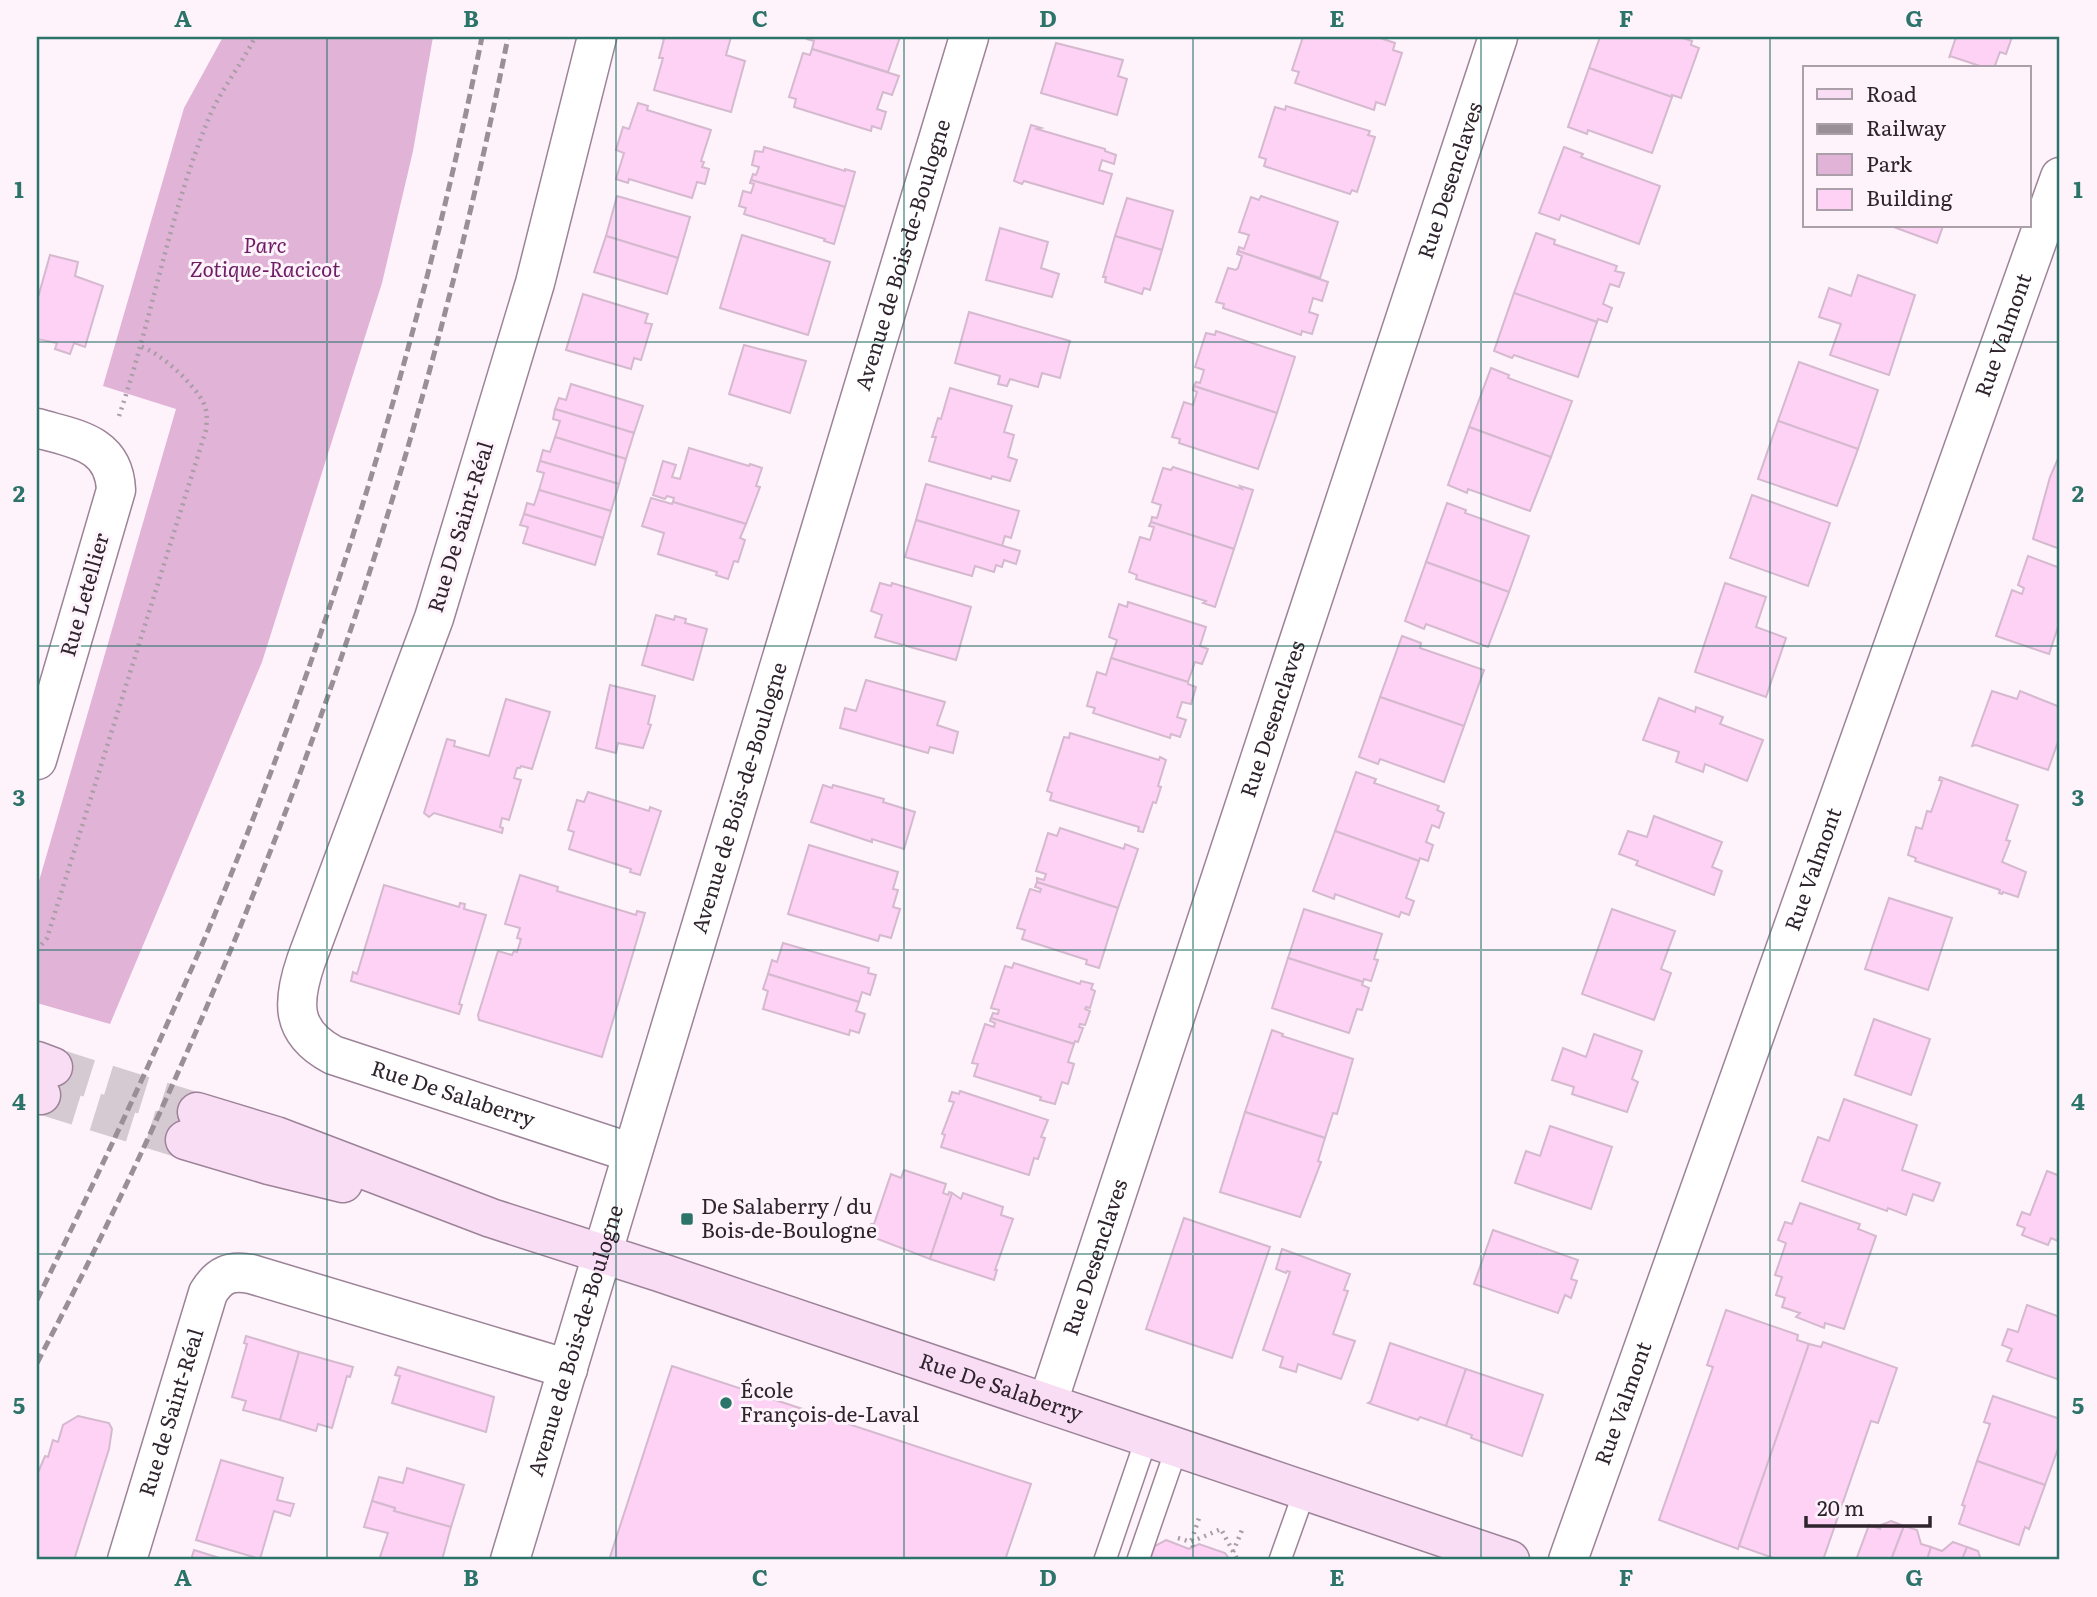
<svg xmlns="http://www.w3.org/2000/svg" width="2097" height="1597" font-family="Literata,serif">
	<rect width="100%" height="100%" fill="#fef2fb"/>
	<polygon fill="#e0b3d7" points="223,37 433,37 413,151 382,283 262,662 110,1024 37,1003 37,888 176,409 103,386 184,108"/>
	<g fill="#fed2f5" stroke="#d5b9cf" stroke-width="2">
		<polygon points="658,37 731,37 726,55 745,61 731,112 654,90 663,58 659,58 664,39"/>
		<polygon points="808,37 900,37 888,72 812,49 814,41 807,39"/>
		<polygon points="1303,37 1377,37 1395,43 1393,50 1402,53 1385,105 1376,102 1374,110 1295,83 1299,72 1292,70"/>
		<polygon points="1600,37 1679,37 1692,41 1691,45 1699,48 1681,98 1672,95 1672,97 1589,68"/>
		<polygon points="1956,37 2012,37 2006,54 2000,52 1994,68 1986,68 1950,56 1949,58"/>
		<polygon points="1056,43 1123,60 1118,76 1127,79 1117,115 1041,93"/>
		<polygon points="812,49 899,76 892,95 883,92 877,109 886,112 881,129 872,126 871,131 794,107 796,99 789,97 803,53 810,55"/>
		<polygon points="1589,68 1672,97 1652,153 1588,130 1587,134 1568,127"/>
		<polygon points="638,103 648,106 647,110 711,130 701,161 704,162 702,167 709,169 705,184 697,182 692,198 629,179 628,183 616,179 624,153 616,150 623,127 629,129"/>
		<polygon points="1286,106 1370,131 1368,135 1375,137 1357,192 1352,190 1350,194 1264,166 1266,159 1259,157 1275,107 1285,110"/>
		<polygon points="1031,125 1041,128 1037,129 1105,149 1105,151 1116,155 1114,164 1102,160 1099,170 1112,174 1103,204 1024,181 1022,184 1014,181"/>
		<polygon points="764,147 845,171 845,169 855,172 845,207 751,180 753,174 756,175 759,167 752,165 755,151 763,152"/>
		<polygon points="1564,147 1583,154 1581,157 1660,186 1639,244 1561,215 1559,220 1539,213"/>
		<polygon points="751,180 845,207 834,244 824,241 825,239 744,214 746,208 739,206 743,191 751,193 754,184 750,183"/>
		<polygon points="617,196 690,217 678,258 606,236"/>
		<polygon points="1261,196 1338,222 1320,278 1238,251 1239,247 1244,249 1249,235 1239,232 1251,197 1259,200"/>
		<polygon points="1127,198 1173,211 1162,250 1115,236"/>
		<polygon points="1891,226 1943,226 1937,243"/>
		<polygon points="1000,228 1048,242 1041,268 1059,274 1052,297 986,280"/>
		<polygon points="1536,233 1555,240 1554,244 1617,266 1615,271 1624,273 1619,287 1610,284 1603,304 1612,308 1607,322 1598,319 1597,322 1514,293"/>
		<polygon points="742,235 830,262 808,335 720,308"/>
		<polygon points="606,236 678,258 667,294 594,272"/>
		<polygon points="1115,236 1162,250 1150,290 1144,288 1142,294 1105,282 1106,277 1103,277"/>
		<polygon points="1238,251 1328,282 1322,301 1313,298 1309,312 1318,315 1312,334 1302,331 1301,335 1223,308 1224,304 1216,302 1228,268 1236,270 1238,268 1242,256 1237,254"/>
		<polygon points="50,255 78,262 75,276 103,286 85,347 74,343 70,354 55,349 57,343 37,339 37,301"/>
		<polygon points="1858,275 1915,295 1889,375 1830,355 1841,324 1819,317 1829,288 1851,296"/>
		<polygon points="1514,293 1597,322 1578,377 1514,355 1512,358 1494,351"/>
		<polygon points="583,294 648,314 645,323 652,324 641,360 634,358 631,369 566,350"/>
		<polygon points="969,312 1070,341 1060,378 1042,373 1038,387 1010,379 1007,386 998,384 1000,376 955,363"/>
		<polygon points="1216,331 1295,357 1277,413 1194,386 1196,382 1200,383 1204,370 1195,367 1206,333 1215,335"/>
		<polygon points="744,345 806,361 790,413 729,394"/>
		<polygon points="1799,362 1878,390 1858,449 1778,421"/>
		<polygon points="1491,368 1509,375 1508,378 1572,401 1551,457 1469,427"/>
		<polygon points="571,384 643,406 634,433 555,409 559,398 566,400"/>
		<polygon points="1194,386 1277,413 1258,469 1179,443 1180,439 1172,437 1184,402 1193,405 1197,392 1193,390"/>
		<polygon points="950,388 1012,406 1004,432 1014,435 1008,457 1017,460 1010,481 992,476 991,479 929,461 936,437 932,437 938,418 941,419"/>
		<polygon points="555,409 634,433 626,459 555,437 560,421 553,419"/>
		<polygon points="1778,421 1858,449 1837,506 1758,479"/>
		<polygon points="1469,427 1551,457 1530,511 1468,489 1467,493 1448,485"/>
		<polygon points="555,437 626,459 619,484 540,461 543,450 550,452"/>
		<polygon points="689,448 749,466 750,464 762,468 756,486 760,487 746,524 673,502 674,498 667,496 665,499 653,495 663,461 676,465 672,477 680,479"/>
		<polygon points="2060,454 2060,549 2033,539 2050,477"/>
		<polygon points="540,461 619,484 611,511 539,490 544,473 537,471"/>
		<polygon points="1173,467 1242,489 1240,486 1253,490 1234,549 1151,522 1152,517 1157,518 1161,505 1152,502 1163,468 1171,470"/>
		<polygon points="926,484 1019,511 1011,538 1005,536 1002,546 916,520"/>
		<polygon points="539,490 611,511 603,538 524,514 527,503 534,505"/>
		<polygon points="1752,495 1830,523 1808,586 1730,558"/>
		<polygon points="651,498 672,504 673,502 746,524 740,538 745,540 738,562 734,561 728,579 716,575 717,572 658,554 664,533 642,526"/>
		<polygon points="1447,503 1466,510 1465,513 1529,536 1509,592 1426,562"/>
		<polygon points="524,514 603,538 595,565 523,543 528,527 520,525"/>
		<polygon points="916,520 1020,551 1016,564 1004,560 1002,567 996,565 994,572 975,566 972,576 905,557"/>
		<polygon points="1151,522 1234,549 1215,607 1203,603 1206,601 1136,579 1137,575 1129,572 1140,537 1150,540 1154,527 1149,526"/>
		<polygon points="2028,556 2060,568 2060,621 2049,654 1996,636 2012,590 2022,594 2024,588 2018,585"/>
		<polygon points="1426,562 1509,592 1488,647 1426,624 1424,629 1405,621"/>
		<polygon points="880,583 891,586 892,583 971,607 956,660 875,637 882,615 871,611"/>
		<polygon points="1725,583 1766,597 1756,627 1786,638 1766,697 1695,672"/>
		<polygon points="1128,602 1206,627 1200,646 1208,649 1202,664 1195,662 1188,682 1111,658 1117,640 1109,637 1119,604 1127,607"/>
		<polygon points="656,615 674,620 675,616 686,619 685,623 707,629 693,680 642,665"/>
		<polygon points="1402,636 1421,643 1420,648 1484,670 1464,726 1380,697"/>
		<polygon points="1111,658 1188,682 1188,684 1196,687 1191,704 1182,702 1177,717 1186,720 1180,737 1171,734 1170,738 1093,713 1095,708 1087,706 1097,672 1106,675"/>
		<polygon points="866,680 945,702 937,725 958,732 953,753 930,747 928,753 840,728 845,708 856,711"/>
		<polygon points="610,685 655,696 648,724 651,725 643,748 618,743 616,753 596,748"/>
		<polygon points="1992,691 2017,699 2020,691 2060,707 2060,736 2048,770 1976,745 1972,746"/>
		<polygon points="1380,697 1464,726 1444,782 1380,759 1378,764 1359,757"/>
		<polygon points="1659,698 1695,712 1696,707 1723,717 1720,724 1763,740 1747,781 1705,764 1703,772 1676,762 1679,752 1643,740"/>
		<polygon points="506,699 550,712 532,769 521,766 520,768 517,768 514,778 521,780 509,820 502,818 500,827 503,828 502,833 434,813 429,817 424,813 447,739 455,741 454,746 489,756"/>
		<polygon points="1070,733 1159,760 1160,757 1166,760 1158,786 1161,787 1156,803 1153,802 1143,832 1138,831 1139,827 1050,800 1052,793 1047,791 1064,737 1069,738"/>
		<polygon points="1356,772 1376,779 1374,783 1439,806 1437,810 1444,813 1439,828 1432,825 1426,842 1433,845 1428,861 1420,858 1419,861 1335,831"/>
		<polygon points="1940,777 2018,805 2006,840 2010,841 2002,862 2026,872 2018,897 2003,892 2002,894 1999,893 2000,890 1915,861 1916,858 1908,855 1916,827 1922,829 1927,811 1931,812 1942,781 1939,780"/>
		<polygon points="823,785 832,788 833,785 884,799 883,802 915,812 904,849 872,839 872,842 811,822"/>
		<polygon points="588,792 649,811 650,807 661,811 640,875 630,872 631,869 569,849 574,832 568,830 577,800 584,802"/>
		<polygon points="1654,816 1722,842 1712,867 1722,871 1714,895 1636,865 1638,861 1619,854 1628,831 1647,837"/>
		<polygon points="1060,828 1124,849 1125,844 1138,849 1118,908 1037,882 1037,878 1044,880 1046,874 1036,871 1048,833 1057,836"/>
		<polygon points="1335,831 1419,861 1406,898 1414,901 1409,915 1401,912 1399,917 1335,894 1334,899 1313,891"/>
		<polygon points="809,845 898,872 893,889 898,890 893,907 900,909 891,938 880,935 878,941 788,914"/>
		<polygon points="520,875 558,887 557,891 636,915 637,911 645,913 602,1057 479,1020 478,1015 498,951 512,955 514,951 517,952 521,939 517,938 520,928 505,924"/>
		<polygon points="1037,882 1118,908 1099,968 1086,964 1087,960 1022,939 1025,930 1017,928 1030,889 1040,892 1041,889 1035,887"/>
		<polygon points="384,885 459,907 460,903 465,904 464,909 486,915 459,1004 462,1005 459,1014 351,981 353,972 357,974"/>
		<polygon points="1889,898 1952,918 1928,990 1865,969"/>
		<polygon points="1304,909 1382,934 1374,959 1378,960 1371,981 1364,979 1363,982 1288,958"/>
		<polygon points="1612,909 1675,931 1661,969 1671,973 1654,1020 1582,994"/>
		<polygon points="783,943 869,968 868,973 876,975 870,995 862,992 859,1002 768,974 772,960 777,962"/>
		<polygon points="1288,958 1363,982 1362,985 1369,988 1362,1010 1357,1009 1349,1033 1272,1008"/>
		<polygon points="1014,963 1080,984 1081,981 1093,984 1091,989 1095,991 1090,1008 1086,1007 1085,1009 1090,1011 1085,1025 1080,1024 1079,1027 1083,1028 1078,1042 1075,1041 1074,1044 991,1018 993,1013 998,1014 999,1010 991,1008 1005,966 1012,968"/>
		<polygon points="768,974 859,1002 856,1011 865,1014 859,1033 850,1030 849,1035 763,1009 768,991 763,989"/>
		<polygon points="991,1018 1074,1044 1068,1062 1074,1064 1068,1084 1062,1082 1055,1104 1040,1100 1041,1097 974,1076 978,1064 972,1063 985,1024 994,1027 995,1023 990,1021"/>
		<polygon points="1874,1019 1930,1039 1911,1095 1855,1075"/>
		<polygon points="1272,1030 1283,1034 1282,1036 1353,1059 1337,1114 1333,1113 1325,1138 1245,1112"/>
		<polygon points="1594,1034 1642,1051 1632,1079 1638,1082 1627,1112 1572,1094 1574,1087 1552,1080 1563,1048 1586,1057"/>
		<polygon points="960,1091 1048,1120 1041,1137 1045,1138 1038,1159 1034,1158 1029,1175 941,1147 945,1135 942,1134 954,1102 949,1101 952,1092 959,1094"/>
		<polygon points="1844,1099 1917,1125 1902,1170 1940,1183 1933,1201 1913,1194 1906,1215 1888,1208 1887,1211 1802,1181 1818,1137 1829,1141"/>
		<polygon points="1245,1112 1325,1138 1318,1161 1321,1162 1300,1217 1220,1192"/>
		<polygon points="1550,1126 1612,1147 1591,1209 1515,1183 1526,1151 1540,1156"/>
		<polygon points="904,1170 946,1184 943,1193 948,1195 949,1192 952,1193 930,1259 867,1235 871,1224 874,1224 891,1174 901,1178"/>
		<polygon points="2047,1171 2060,1176 2060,1242 2051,1238 2048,1245 2022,1235 2025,1228 2017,1225 2022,1212 2030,1215"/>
		<polygon points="952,1193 961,1199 963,1193 1003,1207 1001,1215 1013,1219 995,1270 997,1270 994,1280 930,1259"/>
		<polygon points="1800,1203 1860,1224 1858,1229 1876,1236 1844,1329 1825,1323 1824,1328 1796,1317 1800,1313 1782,1307 1785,1298 1776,1295 1782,1277 1775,1275 1786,1243 1778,1240 1785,1222 1792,1224"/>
		<polygon points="1184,1218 1270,1247 1232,1358 1146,1329"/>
		<polygon points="1493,1230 1578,1260 1571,1279 1577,1281 1571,1298 1565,1295 1558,1313 1474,1284"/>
		<polygon points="1282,1249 1350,1274 1344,1290 1348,1291 1333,1334 1355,1341 1341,1379 1298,1364 1296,1372 1280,1367 1283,1357 1263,1350 1290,1272 1287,1271 1286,1273 1276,1269"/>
		<polygon points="2027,1305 2060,1317 2060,1380 2007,1361 2012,1349 2002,1345 2008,1329 2018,1332"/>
		<polygon points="1726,1310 1798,1335 1797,1340 1809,1344 1738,1549 1659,1520 1713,1367 1707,1365"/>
		<polygon points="246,1336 299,1352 280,1420 243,1410 246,1401 232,1397 247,1344 244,1343"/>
		<polygon points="1823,1342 1897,1368 1878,1423 1871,1421 1823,1560 1779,1560 1739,1546 1809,1344 1821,1347"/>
		<polygon points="1390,1343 1466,1369 1446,1426 1420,1417 1418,1420 1368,1403 1371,1401"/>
		<polygon points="299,1352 353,1367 350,1377 347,1376 332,1428 318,1424 316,1431 280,1420"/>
		<polygon points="672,1366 1031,1484 1005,1560 609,1560"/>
		<polygon points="398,1367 494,1397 486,1432 392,1403 400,1376 395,1375"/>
		<polygon points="1466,1369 1543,1395 1522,1456 1471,1438 1472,1435 1446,1426"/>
		<polygon points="1993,1396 2060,1419 2060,1443 2045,1485 1977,1461 1990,1424 1984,1422"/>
		<polygon points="78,1416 109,1423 112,1429 109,1449 74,1560 37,1560 37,1475 45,1456 48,1457 53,1440 58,1442 63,1425"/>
		<polygon points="221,1460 283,1478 277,1500 294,1504 290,1516 274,1511 260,1559 196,1540"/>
		<polygon points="1977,1461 2045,1485 2029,1529 2025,1527 2019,1545 1959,1524 1965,1506 1962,1505"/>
		<polygon points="407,1468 464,1485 451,1527 394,1511 395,1508 372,1501 379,1477 403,1483"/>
		<polygon points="372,1501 395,1508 394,1511 451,1527 442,1560 379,1560 388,1533 364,1527"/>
		<polygon points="1891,1521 1904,1526 1891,1560 1856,1560 1869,1525 1880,1529 1881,1525"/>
		<polygon points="1904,1526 1917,1530 1921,1544 1931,1547 1927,1560 1891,1560"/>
		<polygon points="1166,1540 1189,1549 1199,1544 1225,1553 1230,1560 1150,1560 1155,1546"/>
		<polygon points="1953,1542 1967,1547 1962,1560 1927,1560 1931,1547 1942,1551"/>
		<polygon points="1967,1547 1978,1551 1981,1560 1962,1560"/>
		<polygon points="194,1550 226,1560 191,1560"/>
	</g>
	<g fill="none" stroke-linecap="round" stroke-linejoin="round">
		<g stroke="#d5c9d2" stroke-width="38" stroke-dasharray="38 19" stroke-linecap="butt">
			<polyline points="53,1067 197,1112"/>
			<polyline points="41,1095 185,1140"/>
		</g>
		<g stroke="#9d8398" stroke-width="24">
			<g id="lane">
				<polyline points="1105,1560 1147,1437"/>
				<polyline points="1138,1560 1177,1447"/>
				<polyline points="1280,1560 1305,1490"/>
			</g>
		</g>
		<g stroke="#9d8398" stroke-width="41">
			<g id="street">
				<path id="s1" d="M 597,37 L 535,283 L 434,618 L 306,961 C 292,1002 290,1032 333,1055 L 632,1153"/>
				<path d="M 37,428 C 74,439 114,442 116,490 L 37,760"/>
				<path id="s2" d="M 1048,1402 L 1498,37"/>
				<path id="s3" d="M 127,1560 L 208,1293 C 219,1275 230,1270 251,1274 L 568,1369"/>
				<path id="s4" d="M 510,1560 L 969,37"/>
				<path id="s5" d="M 1568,1560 L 2060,177"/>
			</g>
		</g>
		<g stroke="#9d8398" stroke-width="41">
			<g id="secondary">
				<polyline points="37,1061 53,1067"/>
				<polyline points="37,1094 41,1095"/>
				<path id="s6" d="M 197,1112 L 276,1136 L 491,1218 L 659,1272 L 1510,1560"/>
				<polyline points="185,1140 269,1165 343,1183"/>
			</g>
		</g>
		<g stroke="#a99da6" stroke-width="4.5" stroke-dasharray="2 5" stroke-linecap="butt">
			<path d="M 119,416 C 152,319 169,215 208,120 C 220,90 241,66 255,37"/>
			<path d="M 37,950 L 47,938 L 206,430 C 207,420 208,411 203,402 C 193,383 160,352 139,346"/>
			<polyline points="1178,1538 1191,1542 1221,1529 1237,1559 1240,1560"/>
			<polyline points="1193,1547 1191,1542 1200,1515"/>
			<polyline points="1233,1552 1242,1530"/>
		</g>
		<use href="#lane" stroke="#fff" stroke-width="21"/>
		<use href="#street" stroke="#fff" stroke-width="38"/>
		<use href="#secondary" stroke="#f9ddf4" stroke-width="38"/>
		<g stroke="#9a8e97" stroke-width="5" stroke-dasharray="10 5" stroke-linecap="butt">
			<path d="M 37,1300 C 96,1179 154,1057 207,933 C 328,644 420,343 482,37"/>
			<path d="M 37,1363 C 256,946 417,499 508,37"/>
		</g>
	</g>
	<path fill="none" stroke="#2c736a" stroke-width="2" stroke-opacity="0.55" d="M 327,37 L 327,1560M 616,37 L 616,1560M 904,37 L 904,1560M 1193,37 L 1193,1560M 1481,37 L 1481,1560M 1770,37 L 1770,1560M 37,342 L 2060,342M 37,646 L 2060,646M 37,950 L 2060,950M 37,1254 L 2060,1254"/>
	<g fill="#2c736a" stroke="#fef2fb" stroke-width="2.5">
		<rect x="680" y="1212" width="14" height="14" rx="3.5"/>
		<circle cx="726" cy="1403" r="7"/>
	</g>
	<g text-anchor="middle" stroke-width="6" stroke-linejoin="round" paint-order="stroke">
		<g font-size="21" fill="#2f242d" stroke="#fef2fb">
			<text dy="7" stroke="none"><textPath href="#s2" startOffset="1286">Rue Desenclaves</textPath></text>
			<text dy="7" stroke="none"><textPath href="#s4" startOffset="1363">Avenue de Bois-de-Boulogne</textPath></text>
			<text dy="7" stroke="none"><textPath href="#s5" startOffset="1300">Rue Valmont</textPath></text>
			<text transform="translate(461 527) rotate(-73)" y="7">Rue De Saint-Réal</text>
			<text transform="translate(85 595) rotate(-74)" y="7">Rue Letellier</text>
			<text dy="7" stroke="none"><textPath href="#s2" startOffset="719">Rue Desenclaves</textPath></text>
			<text dy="7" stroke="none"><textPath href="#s4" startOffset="796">Avenue de Bois-de-Boulogne</textPath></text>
			<text dy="7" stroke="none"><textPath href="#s5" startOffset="733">Rue Valmont</textPath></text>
			<text dy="7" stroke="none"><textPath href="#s1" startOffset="1206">Rue De Salaberry</textPath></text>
			<text dy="7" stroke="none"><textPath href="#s2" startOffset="152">Rue Desenclaves</textPath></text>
			<text dy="7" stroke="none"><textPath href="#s4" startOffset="229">Avenue de Bois-de-Boulogne</textPath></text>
			<text dy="7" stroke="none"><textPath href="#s6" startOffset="850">Rue De Salaberry</textPath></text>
			<text dy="7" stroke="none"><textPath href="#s5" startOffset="166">Rue Valmont</textPath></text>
			<text dy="7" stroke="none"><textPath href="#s3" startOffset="154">Rue de Saint-Réal</textPath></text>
		</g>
		<g font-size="21" font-style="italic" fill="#6d1c63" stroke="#fef2fb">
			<text x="265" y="253">Parc<tspan x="265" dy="24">Zotique-Racicot</tspan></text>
		</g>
		<g font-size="21" fill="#2f242d" stroke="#fef2fb" text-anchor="start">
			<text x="701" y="1214">De Salaberry / du<tspan x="701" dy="24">Bois-de-Boulogne</tspan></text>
			<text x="740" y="1398">École<tspan x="740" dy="24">François-de-Laval</tspan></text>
		</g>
	</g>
	<rect width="2097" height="1597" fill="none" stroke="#fef2fb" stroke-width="77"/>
	<rect x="1803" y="66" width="228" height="161" fill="#fef2fb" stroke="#aba0a9" stroke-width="2"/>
	<rect x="1817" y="89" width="35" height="10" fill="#f9ddf4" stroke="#aba0a9" stroke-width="2"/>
	<text x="1866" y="102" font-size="21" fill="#2f242d">Road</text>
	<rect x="1817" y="124" width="35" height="10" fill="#9a8e97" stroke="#aba0a9" stroke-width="2"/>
	<text x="1866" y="136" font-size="21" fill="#2f242d">Railway</text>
	<rect x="1817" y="154" width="35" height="21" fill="#e0b3d7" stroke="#aba0a9" stroke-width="2"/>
	<text x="1866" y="172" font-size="21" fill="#2f242d">Park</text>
	<rect x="1817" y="189" width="35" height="21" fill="#fed2f5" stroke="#aba0a9" stroke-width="2"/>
	<text x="1866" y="206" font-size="21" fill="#2f242d">Building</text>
	<path d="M1806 1516v10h124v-10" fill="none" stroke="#2f242d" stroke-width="3.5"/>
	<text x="1817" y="1516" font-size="21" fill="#2f242d" stroke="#fef2fb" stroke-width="5" paint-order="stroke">20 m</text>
	<rect x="38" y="38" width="2020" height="1520" fill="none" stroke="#2c736a" stroke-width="2.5"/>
	<g font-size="23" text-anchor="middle" font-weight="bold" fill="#2c736a">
		<text x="183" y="27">A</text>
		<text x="471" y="27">B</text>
		<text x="760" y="27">C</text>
		<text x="1048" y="27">D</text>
		<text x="1337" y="27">E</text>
		<text x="1626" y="27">F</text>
		<text x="1914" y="27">G</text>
		<text x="19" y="198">1</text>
		<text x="2078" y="198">1</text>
		<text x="19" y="502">2</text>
		<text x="2078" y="502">2</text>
		<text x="19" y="806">3</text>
		<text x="2078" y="806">3</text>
		<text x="19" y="1110">4</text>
		<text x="2078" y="1110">4</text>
		<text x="19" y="1414">5</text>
		<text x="2078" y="1414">5</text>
		<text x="183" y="1586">A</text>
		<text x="471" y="1586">B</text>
		<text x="760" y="1586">C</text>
		<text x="1048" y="1586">D</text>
		<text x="1337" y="1586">E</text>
		<text x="1626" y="1586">F</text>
		<text x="1914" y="1586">G</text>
	</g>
</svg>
